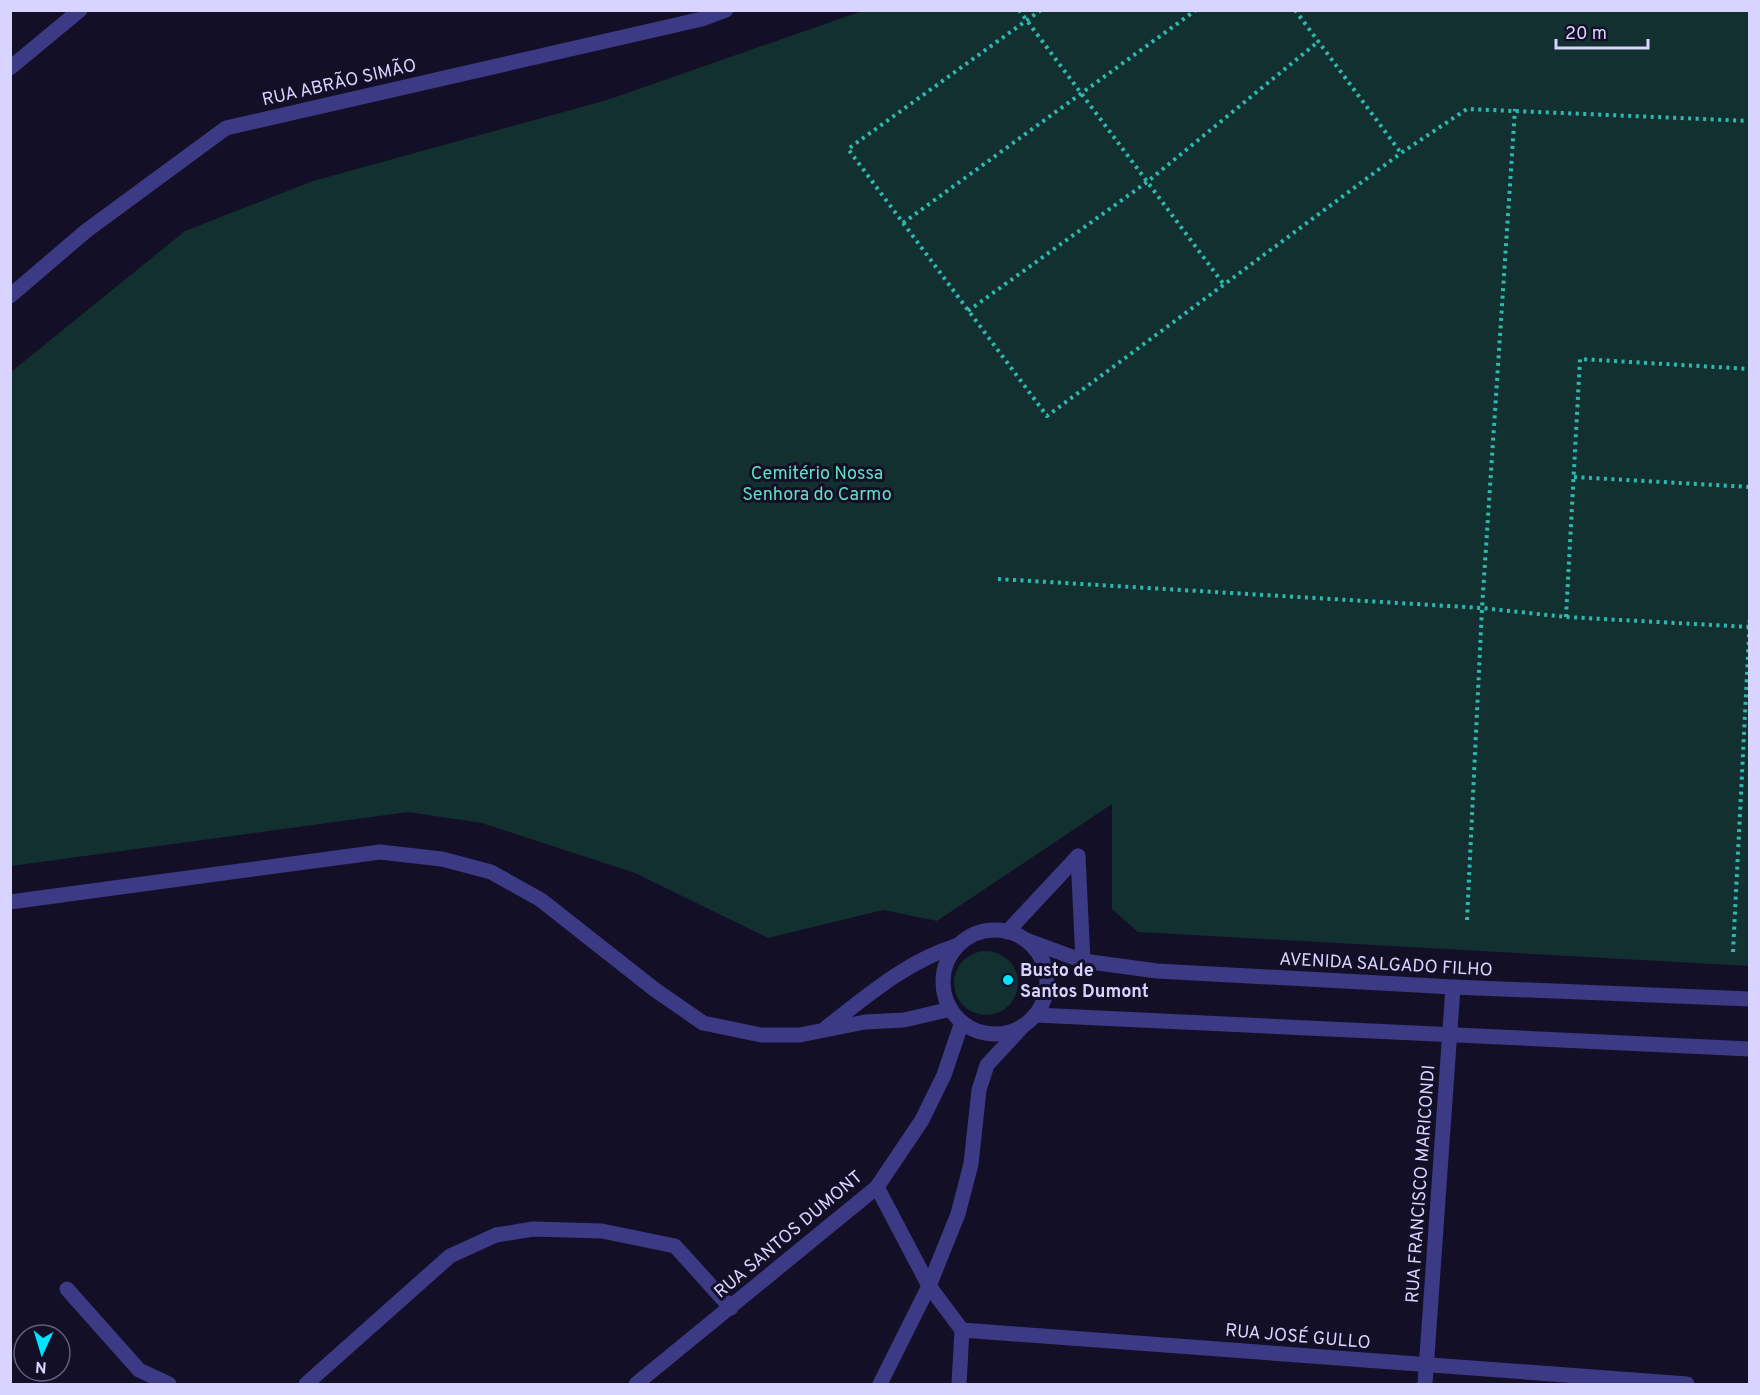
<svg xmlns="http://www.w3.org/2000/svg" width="1760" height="1395" font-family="Overpass,sans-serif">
	<rect width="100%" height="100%" fill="#130f26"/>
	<g fill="#12302f">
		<polygon points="862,11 1749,11 1749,966 1138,932 1112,909 1112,804 937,921 883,910 768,938 635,873 482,823 408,812 11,866 11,372 185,231 313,181 607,100"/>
		<circle cx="986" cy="983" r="32"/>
	</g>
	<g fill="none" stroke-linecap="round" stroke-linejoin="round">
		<g stroke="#2fb8b0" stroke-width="4" stroke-dasharray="3 4.5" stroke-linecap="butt">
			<polyline points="1019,10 1225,286"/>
			<polyline points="1041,10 848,149 1047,416 1401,153 1467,109 1750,121"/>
			<polyline points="1295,10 1401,153"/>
			<polyline points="903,223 1196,10"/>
			<polyline points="968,311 1147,182 1319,41"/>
			<polyline points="1574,477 1750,487"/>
			<polyline points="998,579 1482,608 1566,617 1750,627"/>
			<polyline points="1566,617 1580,359 1750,369"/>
			<polyline points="1467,920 1482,608 1515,109"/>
			<polyline points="1733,952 1750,615"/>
		</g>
		<g stroke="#3d3a85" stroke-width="15">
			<polyline points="10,68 80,10"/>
			<polyline points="10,296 86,231 226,128 702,19 726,10"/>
			<polyline points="1078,856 1083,961"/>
			<polyline points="10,902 380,852 442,859 491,872 541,900 654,989 703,1023 761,1035 800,1035 865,1022 904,1020 951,1009"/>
			<circle cx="995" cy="982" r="52"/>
			<polyline points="1007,932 1078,856"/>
			<polyline points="1026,940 1083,961 1157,971 1453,987 1750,999"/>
			<polyline points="1036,1015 1750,1049"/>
			<path d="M 827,1027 C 867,996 907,961 956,946"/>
			<polyline points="877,1187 929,1286 962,1330 1687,1384"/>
			<polyline points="67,1289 139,1370 169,1384"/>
			<polyline points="306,1384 450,1256 496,1235 533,1229 602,1231 675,1246 731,1308"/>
			<polyline points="636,1384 877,1187 922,1120 944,1075 962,1022"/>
			<polyline points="880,1384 929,1286 958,1214 971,1164 979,1090 987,1065 1023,1026"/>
			<polyline points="959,1384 962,1330"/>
			<polyline points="1425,1384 1453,987"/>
		</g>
	</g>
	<circle fill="#00e5ff" stroke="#130f26" stroke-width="2" cx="1008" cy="980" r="6"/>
	<g text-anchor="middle" stroke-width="6" stroke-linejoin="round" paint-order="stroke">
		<g font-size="18" fill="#d9d4ff" stroke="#130f26">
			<text transform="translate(339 82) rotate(-13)" y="6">RUA ABRÃO SIMÃO</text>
			<text transform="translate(1386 964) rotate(3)" y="6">AVENIDA SALGADO FILHO</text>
			<text transform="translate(1420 1184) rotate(-86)" y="6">RUA FRANCISCO MARICONDI</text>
			<text transform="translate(788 1234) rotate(-40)" y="6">RUA SANTOS DUMONT</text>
			<text transform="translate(1298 1336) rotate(5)" y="6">RUA JOSÉ GULLO</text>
		</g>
		<g font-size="18" fill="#5fe0c0" stroke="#130f26">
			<text x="817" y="479">Cemitério Nossa<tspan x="817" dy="21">Senhora do Carmo</tspan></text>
		</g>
		<g font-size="18" font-weight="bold" fill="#d9d4ff" stroke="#130f26" text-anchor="start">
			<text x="1020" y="976">Busto de<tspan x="1020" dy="21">Santos Dumont</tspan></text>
		</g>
	</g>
	<rect width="1760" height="1395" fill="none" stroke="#d9d4ff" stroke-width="24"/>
	<g transform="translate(42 1353) rotate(184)"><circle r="28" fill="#130f26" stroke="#625e7d" stroke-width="1.5"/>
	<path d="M0-4.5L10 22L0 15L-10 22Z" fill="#00e5ff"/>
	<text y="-9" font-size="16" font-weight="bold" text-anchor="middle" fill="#d9d4ff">N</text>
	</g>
	<path d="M1556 39v9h92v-9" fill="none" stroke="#d9d4ff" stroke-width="3"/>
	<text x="1565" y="39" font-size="18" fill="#d9d4ff" stroke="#130f26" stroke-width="4.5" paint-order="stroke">20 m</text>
</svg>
